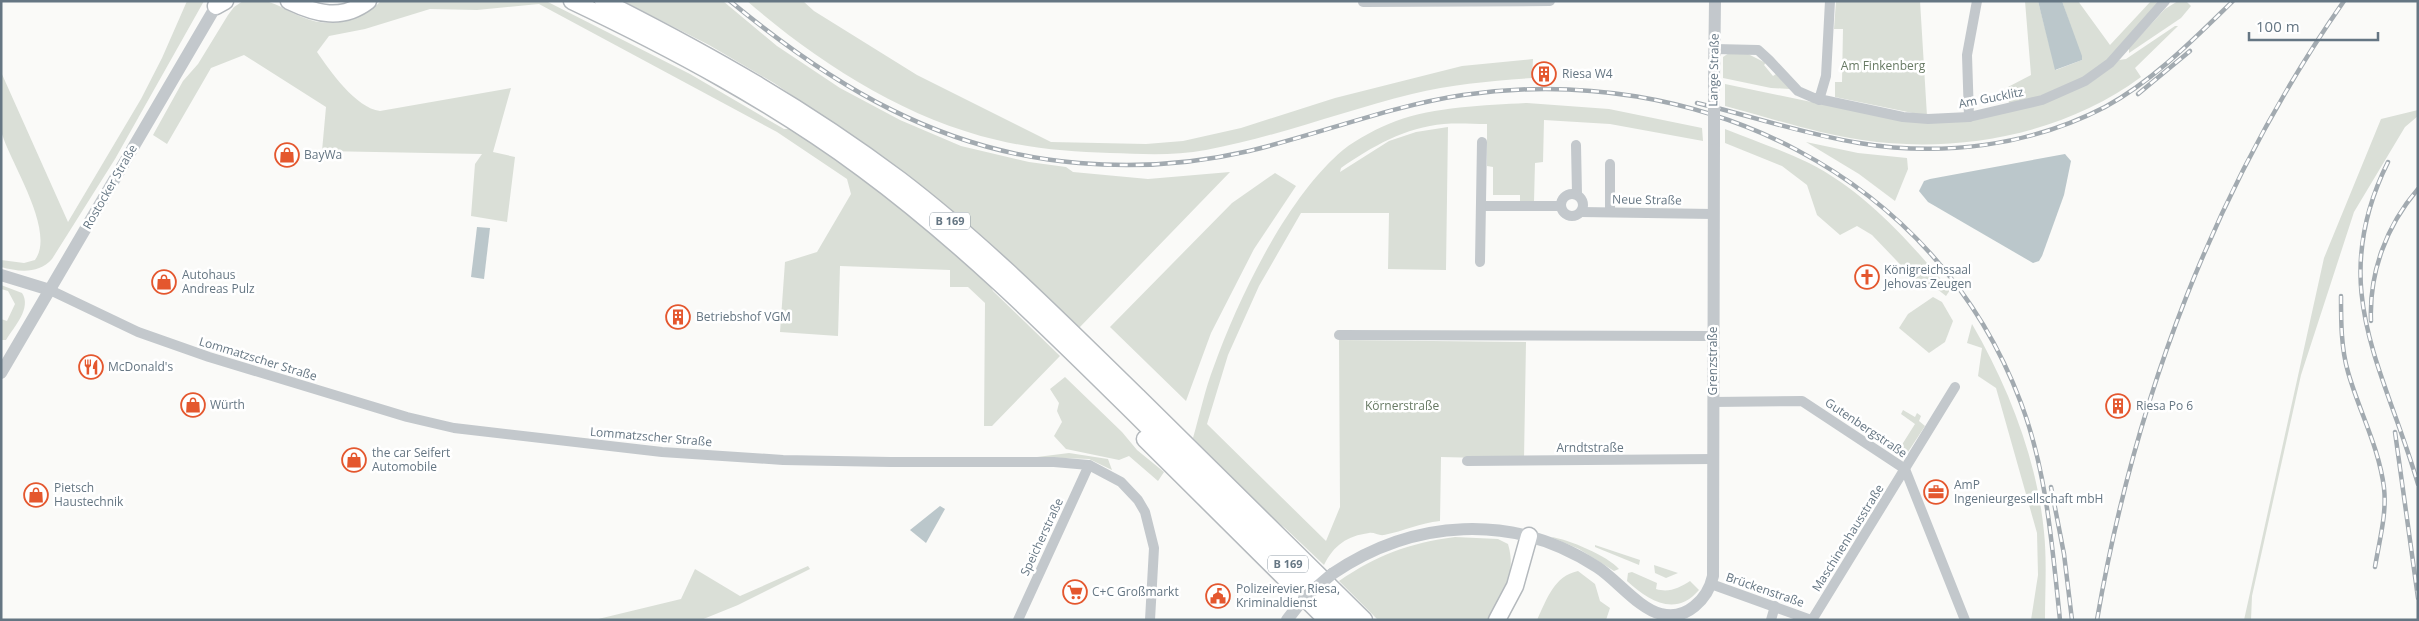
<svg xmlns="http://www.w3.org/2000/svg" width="2419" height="621" font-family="'Open Sans',sans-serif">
	<rect width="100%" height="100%" fill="#fafaf8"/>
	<g fill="#dadfd7">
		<path d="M 187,1 L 204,1 L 115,159 L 52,259 C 39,274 19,272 1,267 L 1,260 L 24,263 L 35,260 C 56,231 11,164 2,134 C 0,120 1,87 1,72 L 68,222 L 141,99 L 162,58 Z"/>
		<path d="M 243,1 C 250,1 259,0 266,1 C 278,4 291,13 302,17 C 329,29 361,22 381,1 L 546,1 L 690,74 L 784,129 L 791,129 L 886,195 L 988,281 L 993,291 L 1060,356 L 992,426 L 984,426 L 985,303 L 968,287 L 950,287 L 950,270 L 840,266 L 838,336 L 780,332 L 785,262 L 817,252 L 851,194 L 847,179 L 777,132 L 539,4 L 477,10 L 430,9 L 365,29 L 329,36 L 317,52 C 330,71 356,108 380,111 L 511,88 L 493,152 L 515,157 L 507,222 L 471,216 L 475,164 L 482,154 L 322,151 L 326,107 L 244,55 L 211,68 L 167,144 L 153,135 L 183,81 L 198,64 L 228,15 L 234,7 Z"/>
		<polygon points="623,1 723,1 777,46 840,88 900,120 961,146 1029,162 1066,167 1073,172 1148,179 1230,172 1079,328 928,192 879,155 774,83 709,45"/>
		<path d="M 747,1 L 803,1 L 814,11 L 917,75 L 1051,142 L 1146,144 L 1183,141 L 1241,128 L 1335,98 L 1462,66 L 1533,59 L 1532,78 C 1492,81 1452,84 1412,94 C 1343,111 1276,137 1206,150 C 1174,156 1142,154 1110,153 C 1072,152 1034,149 997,140 C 904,118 819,63 747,1 Z"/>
		<polygon points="1836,1 1920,1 1927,116 1835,97 1835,82 1842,82 1843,29 1834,29"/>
		<path d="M 2025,1 L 2038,1 L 2056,70 L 2082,60 L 2062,1 L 2078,1 L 2110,45 L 2151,1 L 2161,1 C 2138,27 2115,59 2084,77 C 2060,90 2035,98 2009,106 L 2008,87 L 2031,75 Z"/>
		<polygon points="2178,1 2186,1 2191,6 2181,18 2129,53 2129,48 2165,9"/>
		<path d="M 2175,26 L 2178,26 L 2135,68 L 2141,77 C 2063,135 1956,154 1862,140 C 1815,133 1770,118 1725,106 L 1725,84 L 1893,119 L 1957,121 L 2090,83 L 2119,60 L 2126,59 Z"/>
		<polygon points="1729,53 1748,54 1766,63 1764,65 1773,76 1776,74 1790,89 1771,88 1723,78 1723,57"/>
		<path d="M 1527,103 L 1609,109 L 1702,128 L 1703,141 L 1610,124 L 1544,120 L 1543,162 L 1535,163 L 1534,202 L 1520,202 L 1520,195 L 1493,195 L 1493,167 L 1487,166 L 1487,124 C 1473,124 1458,123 1444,124 C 1406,127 1371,147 1341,168 L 1340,172 L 1389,141 L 1416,132 L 1448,127 L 1446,270 L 1388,269 L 1389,213 L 1301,213 L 1259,286 L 1228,355 L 1207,424 L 1326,541 L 1340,507 L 1339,340 L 1526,342 L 1524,459 L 1441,457 L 1440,521 C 1420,523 1404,531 1384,535 C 1379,536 1374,532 1369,533 C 1347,536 1334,545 1324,565 L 1285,528 L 1267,514 L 1193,438 C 1200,414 1205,389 1214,366 C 1239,297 1287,197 1343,150 C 1358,138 1378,128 1396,121 C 1434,107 1486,105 1527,103 Z"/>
		<polygon points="2418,110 2418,116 2405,127 2354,212 2301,375 2252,596 2251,620 2244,620 2324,258 2381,119"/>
		<path d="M 1725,129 C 1752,140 1782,150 1809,163 C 1866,192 1910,242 1950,290 L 1946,296 L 1932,285 L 1918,283 L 1872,235 L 1857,226 L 1840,235 L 1817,215 L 1807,185 L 1782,166 L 1725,143 Z"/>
		<polygon points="1806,142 1858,153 1907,158 1908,169 1895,201 1859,174"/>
		<polygon points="1275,173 1296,186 1254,249 1211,333 1186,401 1110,327 1232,203"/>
		<path d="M 1,285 L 22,293 C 32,308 14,327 6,340 L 1,340 L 1,319 L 7,321 L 15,304 L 8,291 L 1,289 Z"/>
		<polygon points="1933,297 1942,302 1953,321 1945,342 1929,353 1899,328 1908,314"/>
		<path d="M 1972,324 C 2008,386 2037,459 2044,532 C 2047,561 2045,591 2045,620 L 2031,620 L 2038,575 L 2037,533 L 1996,388 L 1978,376 L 1982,348 L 1967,343 Z"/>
		<polygon points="1065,377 1122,432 1137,450 1164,472 1158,481 1129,456 1119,460 1066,449 1054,436 1062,422 1057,411 1059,403 1050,389"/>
		<polygon points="1903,410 1915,417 1917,413 1921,416 1919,421 1925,426 1906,455 1903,456 1884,446 1886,444 1898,451 1915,424 1901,414"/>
		<polygon points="1069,453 1108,459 1112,470 1089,459 1037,457"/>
		<path d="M 1455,537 L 1498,539 L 1508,544 C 1517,574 1503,596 1488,620 L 1378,620 L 1339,581 C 1377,555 1409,543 1455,537 Z"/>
		<path d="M 1551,537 C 1568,539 1608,556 1619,569 L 1614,571 L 1579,549 Z"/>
		<polygon points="1595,545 1640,560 1639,565 1595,547"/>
		<polygon points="1654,565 1678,573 1666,578 1655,573"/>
		<polygon points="808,566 810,569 738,605 701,620 594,620 681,599 695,569 740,596"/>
		<path d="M 1578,571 L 1595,584 L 1600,601 L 1610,608 L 1606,620 L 1537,620 C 1547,599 1554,576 1578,571 Z"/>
		<path d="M 1632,572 L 1657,583 L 1656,589 C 1669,593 1679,588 1690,581 L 1699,590 C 1675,618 1648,600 1627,581 L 1628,573 Z"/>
	</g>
	<g fill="#bbc7cb">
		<polygon points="2062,1 2082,56 2082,60 2055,70 2038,1"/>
		<polygon points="2065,154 2071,161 2064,195 2042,256 2039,261 2033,263 1928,202 1919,191 1924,181 1930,179"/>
		<polygon points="477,227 490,228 484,279 471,277"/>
		<polygon points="940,506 945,509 926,543 910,530"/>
	</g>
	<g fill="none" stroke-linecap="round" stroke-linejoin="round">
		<g stroke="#b4b9bd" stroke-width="19">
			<g id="trunk">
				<path d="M 289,1 C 316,14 342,21 368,1"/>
				<path d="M 572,1 C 673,49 772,102 863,169 C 962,242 1050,330 1138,417 C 1206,485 1276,552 1345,620"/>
				<path d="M 603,1 C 710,55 804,108 900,180 C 985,245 1061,322 1138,397 C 1213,472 1289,546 1364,620"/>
				<polyline points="216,6 225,1"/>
				<polyline points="1145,439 1327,620"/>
				<polyline points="1497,620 1515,586 1529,536"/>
			</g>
		</g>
		<g stroke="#c3c8cc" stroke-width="10">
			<polyline points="1363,2 1550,1"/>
			<polyline points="1715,49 1758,50 1769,60 1798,91 1814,98 1903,117 1928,119 1969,117 2042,100 2085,81 2110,63 2165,1"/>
			<polyline points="1819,100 1826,76 1830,1"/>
			<polyline points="1969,117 1967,55 1977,1"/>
			<polyline points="1576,145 1577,194"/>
			<polyline points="1610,164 1610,212"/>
			<circle cx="1572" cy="205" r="11"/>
			<polyline points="1482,206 1560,206"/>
			<polyline points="1581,212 1713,214"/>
			<polyline points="1480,262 1482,142"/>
			<polyline points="50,290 138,332 209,357 407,417 454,428 662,452 783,460 891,462 1054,462 1089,465 1121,482 1138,500 1145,512 1154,548 1150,620"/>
			<polyline points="1339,335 1713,336"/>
			<polyline points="1713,402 1802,401 1905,469 1965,620"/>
			<polyline points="1467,461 1713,459"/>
			<polyline points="1711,584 1811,620"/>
			<polyline points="1018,620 1089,465"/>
			<polyline points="1771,620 1775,606"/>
			<polyline points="1812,620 1955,387"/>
		</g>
		<g stroke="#c3c8cc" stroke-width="12">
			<polyline points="1714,80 1715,1"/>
			<polyline points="1,275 50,290"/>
			<polyline points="1,373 219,1"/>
			<path d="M 1332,574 C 1413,519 1513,512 1597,567 C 1616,579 1639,609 1661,614 C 1686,621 1708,599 1713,576 L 1714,139"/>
			<polyline points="1287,620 1304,598"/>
		</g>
		<use href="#trunk" stroke="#fff" stroke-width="16"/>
		<g stroke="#a2aab0" stroke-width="4.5">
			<g id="rail">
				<path d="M 730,1 C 834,87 942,152 1079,163 C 1136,168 1193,164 1249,151 C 1320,134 1390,106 1463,95 C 1697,61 1935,174 2021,403 C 2047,472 2052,546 2060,620"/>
				<polyline points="2138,94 2190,51"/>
				<path d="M 1697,103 C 1751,116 1804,134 1859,143 C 1941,157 2030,146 2105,107 C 2153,81 2194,39 2233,1"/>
				<path d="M 2388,162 C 2326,287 2383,365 2418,484"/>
				<path d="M 2341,296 C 2341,321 2341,348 2348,372 C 2359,411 2379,447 2384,488 C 2387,514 2379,542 2375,567"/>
				<path d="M 2371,321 C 2369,273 2386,226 2418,189"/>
				<polyline points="2395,432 2418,598"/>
				<polyline points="2051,487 2064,554 2072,620"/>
				<path d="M 2097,620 C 2135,398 2215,186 2344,1"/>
			</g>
		</g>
		<use href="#rail" stroke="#fff" stroke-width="2.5" stroke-dasharray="8" stroke-linecap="butt"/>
		<g stroke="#c3c8cc" stroke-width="12">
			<polyline points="1714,139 1714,80"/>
			<polyline points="1304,598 1332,574"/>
		</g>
	</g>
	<defs>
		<g id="building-ring" transform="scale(1.25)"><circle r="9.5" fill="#fff" stroke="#e4572e" stroke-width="1.5"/><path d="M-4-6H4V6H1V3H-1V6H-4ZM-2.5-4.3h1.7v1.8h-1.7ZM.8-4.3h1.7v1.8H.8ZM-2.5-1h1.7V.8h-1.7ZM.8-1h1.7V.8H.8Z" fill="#e4572e"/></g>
		<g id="shop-ring" transform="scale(1.25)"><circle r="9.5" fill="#fff" stroke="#e4572e" stroke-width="1.5"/><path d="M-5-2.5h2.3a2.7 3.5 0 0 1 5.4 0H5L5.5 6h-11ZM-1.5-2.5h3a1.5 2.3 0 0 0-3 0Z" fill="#e4572e"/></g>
		<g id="church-ring" transform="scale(1.25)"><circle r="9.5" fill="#fff" stroke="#e4572e" stroke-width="1.5"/><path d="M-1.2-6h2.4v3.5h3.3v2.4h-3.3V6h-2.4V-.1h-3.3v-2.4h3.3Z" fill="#e4572e"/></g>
		<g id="restaurant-ring" transform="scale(1.25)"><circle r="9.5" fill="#fff" stroke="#e4572e" stroke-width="1.5"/><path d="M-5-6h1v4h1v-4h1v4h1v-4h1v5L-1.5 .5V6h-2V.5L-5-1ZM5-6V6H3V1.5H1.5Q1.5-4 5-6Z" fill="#e4572e"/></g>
		<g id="office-ring" transform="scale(1.25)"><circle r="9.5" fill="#fff" stroke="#e4572e" stroke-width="1.5"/><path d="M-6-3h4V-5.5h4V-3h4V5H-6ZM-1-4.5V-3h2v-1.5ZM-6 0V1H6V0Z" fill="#e4572e"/></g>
		<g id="supermarket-ring" transform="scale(1.25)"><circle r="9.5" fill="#fff" stroke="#e4572e" stroke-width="1.5"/><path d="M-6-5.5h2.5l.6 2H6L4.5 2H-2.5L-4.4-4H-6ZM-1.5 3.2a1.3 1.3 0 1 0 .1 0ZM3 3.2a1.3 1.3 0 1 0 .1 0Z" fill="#e4572e"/></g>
		<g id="civic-ring" transform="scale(1.25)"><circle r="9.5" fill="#fff" stroke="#e4572e" stroke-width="1.5"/><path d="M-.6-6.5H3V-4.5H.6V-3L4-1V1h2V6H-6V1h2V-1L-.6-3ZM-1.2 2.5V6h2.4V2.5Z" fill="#e4572e"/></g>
	</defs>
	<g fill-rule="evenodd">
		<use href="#building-ring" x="1544" y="74"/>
		<use href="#shop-ring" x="287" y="155"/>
		<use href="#church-ring" x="1867" y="277"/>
		<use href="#shop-ring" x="164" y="282"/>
		<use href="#building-ring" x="678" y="317"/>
		<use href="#restaurant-ring" x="91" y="367"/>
		<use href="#shop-ring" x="193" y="405"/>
		<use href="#building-ring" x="2118" y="406"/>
		<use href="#shop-ring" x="354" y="460"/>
		<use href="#office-ring" x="1936" y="492"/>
		<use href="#shop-ring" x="36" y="495"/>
		<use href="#supermarket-ring" x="1075" y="592"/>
		<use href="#civic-ring" x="1218" y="596"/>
	</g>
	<g text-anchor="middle" stroke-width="5" stroke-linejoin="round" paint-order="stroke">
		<g fill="#fff" stroke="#939fa8" stroke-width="1">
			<rect x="930" y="212.5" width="40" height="17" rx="4"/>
			<rect x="1268" y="555.5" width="40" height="17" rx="4"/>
		</g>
		<g font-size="11" font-weight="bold" fill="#657683">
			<text x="950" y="225">B 169</text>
			<text x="1288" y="568">B 169</text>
		</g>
		<g font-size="12" fill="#687a64" stroke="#fff">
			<text x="1883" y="70">Am Finkenberg</text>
			<text x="1402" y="410">Körnerstraße</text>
		</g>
		<g font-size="12" fill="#657683" stroke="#fff">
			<text transform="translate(1714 70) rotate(-89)" y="4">Lange Straße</text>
			<text transform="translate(1991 98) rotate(-11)" y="4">Am Gucklitz</text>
			<text transform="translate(110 187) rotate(-60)" y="4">Rostocker Straße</text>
			<text transform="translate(1647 200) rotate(1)" y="4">Neue Straße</text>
			<text transform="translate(258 359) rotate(17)" y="4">Lommatzscher Straße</text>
			<text transform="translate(1713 361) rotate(-90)" y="4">Grenzstraße</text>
			<text transform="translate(1866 428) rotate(34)" y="4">Gutenbergstraße</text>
			<text transform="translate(651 437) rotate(5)" y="4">Lommatzscher Straße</text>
			<text x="1590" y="452">Arndtstraße</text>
			<text transform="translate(1042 537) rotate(-65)" y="4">Speicherstraße</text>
			<text transform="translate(1848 538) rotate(-58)" y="4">Maschinenhausstraße</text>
			<text transform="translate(1765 590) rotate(19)" y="4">Brückenstraße</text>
		</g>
		<g font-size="12" fill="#657683" stroke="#fff" text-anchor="start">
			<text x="1562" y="78">Riesa W4</text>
			<text x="304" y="159">BayWa</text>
			<text x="1884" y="274">Königreichssaal<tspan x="1884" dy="14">Jehovas Zeugen</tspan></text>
			<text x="182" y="279">Autohaus<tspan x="182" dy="14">Andreas Pulz</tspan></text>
			<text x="696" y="321">Betriebshof VGM</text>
			<text x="108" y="371">McDonald's</text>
			<text x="210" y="409">Würth</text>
			<text x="2136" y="410">Riesa Po 6</text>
			<text x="372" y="457">the car Seifert<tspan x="372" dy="14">Automobile</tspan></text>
			<text x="1954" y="489">AmP<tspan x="1954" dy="14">Ingenieurgesellschaft mbH</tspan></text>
			<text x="54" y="492">Pietsch<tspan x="54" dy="14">Haustechnik</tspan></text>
			<text x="1236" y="593">Polizeirevier Riesa,<tspan x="1236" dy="14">Kriminaldienst</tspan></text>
			<text x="1092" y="596">C+C Großmarkt</text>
		</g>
	</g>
	<rect width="2419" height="621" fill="none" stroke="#657683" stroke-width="5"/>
	<path d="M2249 32v8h129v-8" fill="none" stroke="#657683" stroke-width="2.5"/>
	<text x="2256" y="32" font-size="15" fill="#657683" stroke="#ffffff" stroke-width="4" paint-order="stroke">100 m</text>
</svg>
